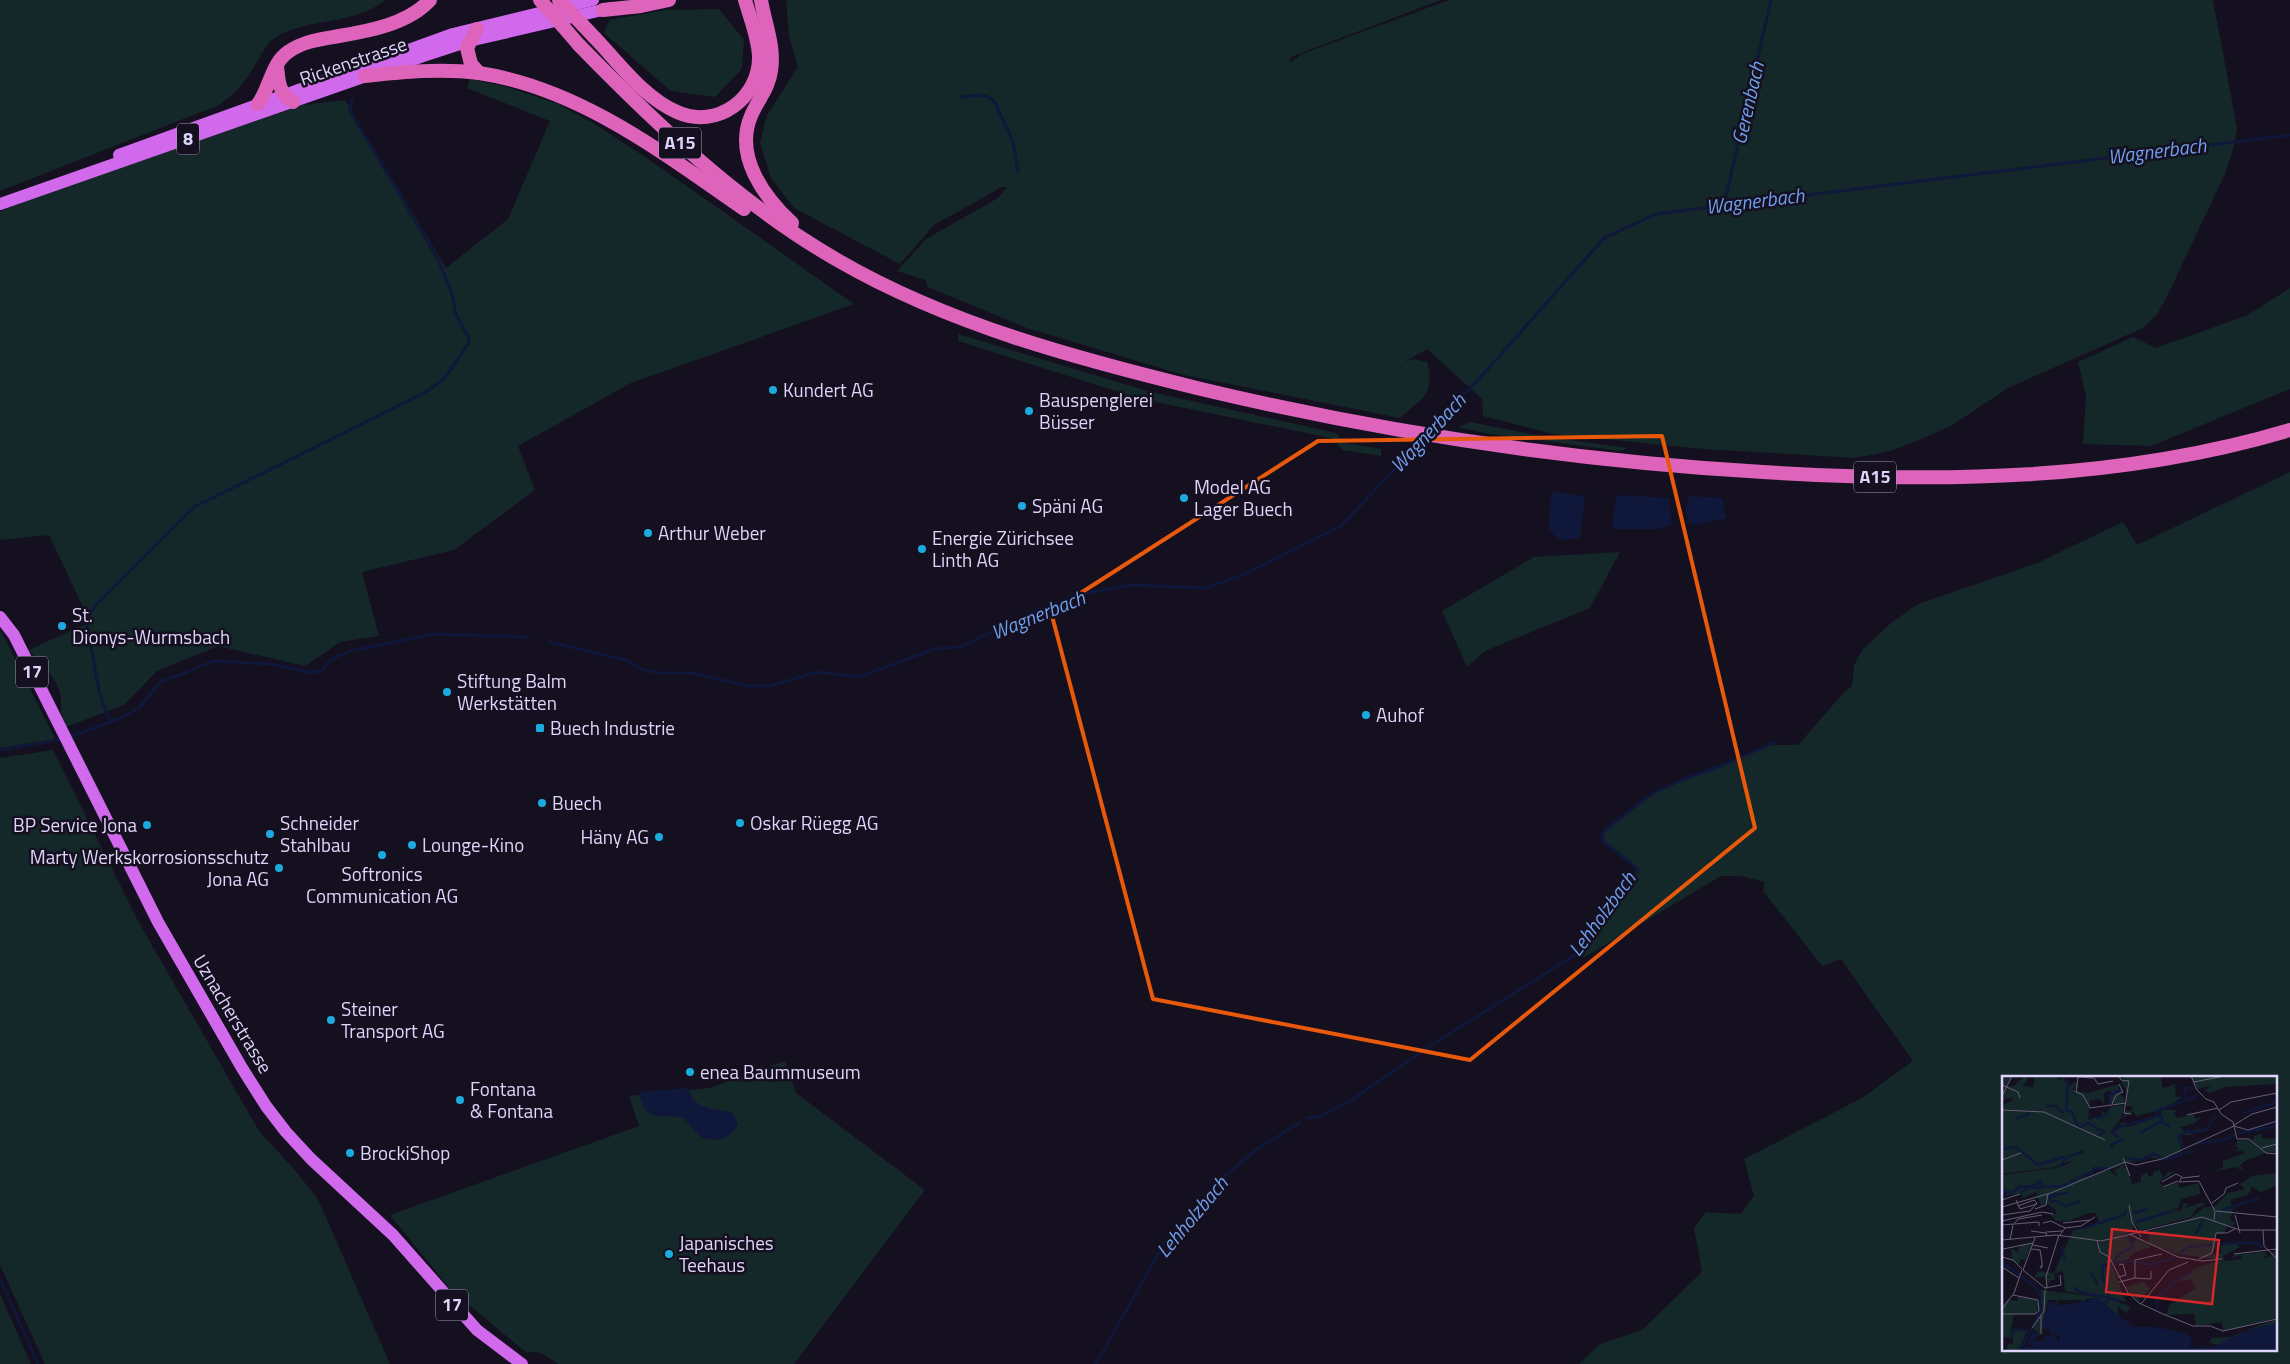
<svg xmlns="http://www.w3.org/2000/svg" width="2290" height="1364" font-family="'Titillium Web',sans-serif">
	<rect width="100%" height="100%" fill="#151020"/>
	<g fill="#142729" fill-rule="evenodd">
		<path d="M 0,0 L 385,0 C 354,26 309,17 276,37 C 264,45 259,60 251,72 C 243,85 233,95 219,105 L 0,191 Z"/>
		<path d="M 786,0 L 1441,0 L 1291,57 L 1289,63 L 1302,54 L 1449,0 L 2213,0 L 2237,128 L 2234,146 L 2225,174 L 2171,288 L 2157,315 L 2143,328 L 2008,388 L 1954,424 L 1922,439 L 1890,451 L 1855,458 L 1704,449 L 1553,434 L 1483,416 L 1482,399 L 1427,349 L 1404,362 L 1414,359 L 1427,362 C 1436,395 1422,398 1400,418 L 1184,375 L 1027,328 L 928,287 L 925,280 L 897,271 L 926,239 L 998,198 L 1007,187 L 1002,187 L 934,225 L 900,264 L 794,208 L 771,178 L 760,143 L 767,115 L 798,67 L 789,36 Z"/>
		<polygon points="719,9 744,40 742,69 715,97 671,91 604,33 610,20 666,10"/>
		<path d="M 470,79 L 507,87 L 558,104 L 598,126 L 657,165 L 854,304 L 631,383 L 518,446 L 535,490 L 454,550 L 362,572 L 379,636 L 340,642 L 305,666 L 218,646 L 157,671 L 124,705 L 66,727 C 58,716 63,707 60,694 C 56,676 40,662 28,650 L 90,622 L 49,535 L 0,540 L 0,211 L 68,185 L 302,105 L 345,100 L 446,268 L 508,219 L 550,121 L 467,88 Z"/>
		<polygon points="2290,288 2290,389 2151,446 2083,444 2086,396 2078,362 2133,337 2156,348 2248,315"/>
		<polygon points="958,334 1151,392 1336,433 1345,443 1381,449 1381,456 1343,450 1331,438 1141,399 958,341"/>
		<polygon points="1470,422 1547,437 1627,448 1621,451 1484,433 1458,427"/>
		<path d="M 2290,472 L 2290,1364 L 1579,1364 L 1600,1344 L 1642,1330 L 1702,1272 L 1694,1228 L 1706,1212 L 1741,1214 L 1754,1196 L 1744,1159 L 1862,1098 L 1913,1061 L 1841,959 L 1822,966 L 1763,891 L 1765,882 L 1741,876 L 1721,876 L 1585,957 L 1575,955 L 1638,869 L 1603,841 L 1602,835 L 1606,829 L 1653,793 L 1682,780 L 1772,745 L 1798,745 L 1847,689 L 1852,686 L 1854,665 L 1863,649 L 1891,623 L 1918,604 L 2035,564 L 2123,522 L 2137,545 ZM 2004,1078 L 2276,1078 L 2276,1350 L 2004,1350 Z"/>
		<polygon points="1620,552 1590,608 1485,651 1467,667 1442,611 1534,557"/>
		<polygon points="0,629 55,739 0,748"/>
		<polygon points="53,750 138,921 259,1131 294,1169 318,1199 390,1364 45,1364 0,1265 0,758"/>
		<path d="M 785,1061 L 796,1093 L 925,1190 L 794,1364 L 558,1364 C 548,1357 540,1349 527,1353 L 452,1291 L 390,1215 L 639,1126 L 629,1096 L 710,1088 Z"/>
		<polygon points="0,1294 31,1364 0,1364"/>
	</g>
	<g fill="#0f183a">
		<polygon points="1551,491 1585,496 1580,538 1560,540 1549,530"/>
		<polygon points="1616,495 1669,498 1672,524 1659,529 1612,529"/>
		<polygon points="1689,496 1722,498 1726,518 1696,525 1688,523 1686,510"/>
		<path d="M 688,1088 C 692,1110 716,1108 733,1113 L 738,1124 C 730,1140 718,1142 702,1138 L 682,1117 C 658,1115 644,1122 639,1092 Z"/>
	</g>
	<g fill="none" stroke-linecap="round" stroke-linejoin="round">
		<g stroke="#0f183a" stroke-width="3">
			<path d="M 961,97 C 973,96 985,92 994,101 L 1013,141 L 1018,172"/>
			<polyline points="1724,205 1771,0"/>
			<polyline points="1430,431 1488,369 1604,238 1656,214 2290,135"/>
			<polyline points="549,642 626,660 641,669 659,673 692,673 748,686 771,686 816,672 859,677 934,649 960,647 1026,615 1073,596 1131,585 1206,588 1245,574 1341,526 1424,438"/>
			<polyline points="110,722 99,691 86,620 95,606 194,507 424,393 444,379 468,344 469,338 456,315 452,294 438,259 350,111 352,100"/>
			<polyline points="69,737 118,719 139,708 161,681 186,673 212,661 271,664 312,673 322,670 330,660 350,651 434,634 528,637"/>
			<polyline points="0,750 63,739"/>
			<polyline points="1308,1118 1321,1116 1350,1101 1430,1046 1575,955 1638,869 1603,841 1602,835 1606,829 1653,793 1682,780 1723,765 1775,742"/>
			<polyline points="0,1278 38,1364"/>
			<polyline points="1096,1364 1165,1242 1220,1180 1257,1149 1301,1122"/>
		</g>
		<g stroke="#d169ec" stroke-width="12">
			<polyline points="119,155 453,34 593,0"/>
			<polyline points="0,204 426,55 469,41 611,8"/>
			<polyline points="0,617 14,635 158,922 242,1068 266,1106 286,1132 311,1159 393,1235 477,1330 522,1364"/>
		</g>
		<g stroke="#de64bb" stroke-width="14">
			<path d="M 761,0 C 765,24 775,46 771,71 C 769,88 757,101 751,116 C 734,156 764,197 792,223"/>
			<polyline points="603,10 641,6 669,0"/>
			<polyline points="477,29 467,48 471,64 479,73"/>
			<path d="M 595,38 C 619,63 644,98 677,112 C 717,130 760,98 759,56 C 758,36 750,18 745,0"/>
			<path d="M 579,45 C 658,126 741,205 839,261 C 950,325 1078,359 1201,389 C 1385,433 1574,461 1763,472 C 1940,483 2119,481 2290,430"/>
			<path d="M 277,65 C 278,79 279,95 293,102"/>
			<path d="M 365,76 C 403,72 441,68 479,73 C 579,88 663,153 744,209"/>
			<path d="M 258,104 C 270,88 271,64 288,52 C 303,41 322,39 339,36 C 369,31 408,24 430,0"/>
		</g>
		<g stroke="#de64bb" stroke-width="14">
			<polyline points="540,0 579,45"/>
			<polyline points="559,0 595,38"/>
		</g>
	</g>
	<path fill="none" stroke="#e8590c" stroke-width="4" stroke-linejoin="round" d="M 1662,436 L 1755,828 L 1470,1060 L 1153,999 L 1051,612 L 1318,441 Z"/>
	<g fill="#1cabde" stroke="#151020" stroke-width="2">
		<circle cx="773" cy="390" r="5"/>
		<circle cx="1029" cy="411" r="5"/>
		<circle cx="1184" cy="498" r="5"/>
		<circle cx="1022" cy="506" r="5"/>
		<circle cx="648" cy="533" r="5"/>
		<circle cx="922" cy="549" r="5"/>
		<circle cx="62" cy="626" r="5"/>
		<circle cx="447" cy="692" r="5"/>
		<circle cx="1366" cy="715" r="5"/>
		<rect x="535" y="723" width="10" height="10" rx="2.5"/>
		<circle cx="542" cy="803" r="5"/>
		<circle cx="740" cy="823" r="5"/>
		<circle cx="147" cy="825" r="5"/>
		<circle cx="270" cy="834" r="5"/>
		<circle cx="659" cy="837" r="5"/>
		<circle cx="412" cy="845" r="5"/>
		<circle cx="382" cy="855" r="5"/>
		<circle cx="279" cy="868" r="5"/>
		<circle cx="331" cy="1020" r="5"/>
		<circle cx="690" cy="1072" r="5"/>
		<circle cx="460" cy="1100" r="5"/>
		<circle cx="350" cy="1153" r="5"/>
		<circle cx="669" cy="1254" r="5"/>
	</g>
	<g text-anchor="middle" stroke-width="5" stroke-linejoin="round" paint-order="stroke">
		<g fill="#151020" stroke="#a299b9" stroke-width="1">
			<rect x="177" y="123.5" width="22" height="31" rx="4"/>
			<rect x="659" y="127.5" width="42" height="31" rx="4"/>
			<rect x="1854" y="461.5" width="42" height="31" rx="4"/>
			<rect x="16" y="656.5" width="32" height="31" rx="4"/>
			<rect x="436" y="1289.5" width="32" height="31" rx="4"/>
		</g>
		<g font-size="18" font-weight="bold" fill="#dfd4fa">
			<text x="188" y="145">8</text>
			<text x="680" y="149">A15</text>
			<text x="1875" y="483">A15</text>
			<text x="32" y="678">17</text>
			<text x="452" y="1311">17</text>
		</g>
		<g font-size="19" fill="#dfd4fa" stroke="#151020">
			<text transform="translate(353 61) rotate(-19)" y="7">Rickenstrasse</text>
			<text transform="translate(233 1014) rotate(59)" y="7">Uznacherstrasse</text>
		</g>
		<g font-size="19" fill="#dfd4fa" stroke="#151020" text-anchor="start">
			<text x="783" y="397">Kundert AG</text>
			<text x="1039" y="407">Bauspenglerei<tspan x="1039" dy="22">Büsser</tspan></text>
			<text x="1194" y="494">Model AG<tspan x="1194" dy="22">Lager Buech</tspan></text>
			<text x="1032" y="513">Späni AG</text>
			<text x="658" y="540">Arthur Weber</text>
			<text x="932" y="545">Energie Zürichsee<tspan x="932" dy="22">Linth AG</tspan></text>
			<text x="72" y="622">St.<tspan x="72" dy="22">Dionys-Wurmsbach</tspan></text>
			<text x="457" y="688">Stiftung Balm<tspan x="457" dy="22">Werkstätten</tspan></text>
			<text x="1376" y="722">Auhof</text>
			<text x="550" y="735">Buech Industrie</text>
			<text x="552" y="810">Buech</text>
			<text x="280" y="830">Schneider<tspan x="280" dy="22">Stahlbau</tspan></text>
			<text x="750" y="830">Oskar Rüegg AG</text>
			<text x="137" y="832" text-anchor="end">BP Service Jona</text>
			<text x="649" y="844" text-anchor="end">Häny AG</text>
			<text x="422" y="852">Lounge-Kino</text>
			<text x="269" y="864" text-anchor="end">Marty Werkskorrosionsschutz<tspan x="269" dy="22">Jona AG</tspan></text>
			<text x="382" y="881" text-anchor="middle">Softronics<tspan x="382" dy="22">Communication AG</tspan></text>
			<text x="341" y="1016">Steiner<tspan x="341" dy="22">Transport AG</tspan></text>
			<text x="700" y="1079">enea Baummuseum</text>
			<text x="470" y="1096">Fontana<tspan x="470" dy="22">&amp; Fontana</tspan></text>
			<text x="360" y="1160">BrockiShop</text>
			<text x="679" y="1250">Japanisches<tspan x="679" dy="22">Teehaus</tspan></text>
		</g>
		<g font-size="20" font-style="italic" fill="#6f9eed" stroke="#151020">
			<text transform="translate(1748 103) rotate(-77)" y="7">Gerenbach</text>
			<text transform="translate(2157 151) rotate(-7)" y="7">Wagnerbach</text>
			<text transform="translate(1755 201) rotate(-7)" y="7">Wagnerbach</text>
			<text transform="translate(1428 433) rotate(-47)" y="7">Wagnerbach</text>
			<text transform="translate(1038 615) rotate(-22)" y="7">Wagnerbach</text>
			<text transform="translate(1602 914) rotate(-54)" y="7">Lehholzbach</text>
			<text transform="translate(1192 1217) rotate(-50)" y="7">Lehholzbach</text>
		</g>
	</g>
	<g transform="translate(2002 1076)">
		<rect width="275" height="275" fill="#151020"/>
		<path d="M 0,0 L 10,0 L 1,14 L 5,15 L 5,10 L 12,10 L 22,0 L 25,0 L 25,6 L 20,10 L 31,11 L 33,0 L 38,0 L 38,5 L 39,0 L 57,0 L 55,2 L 58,4 L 62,0 L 69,10 L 71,6 L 75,7 L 77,13 L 71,9 L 73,12 L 69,13 L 85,17 L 117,8 L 121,16 L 117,18 L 122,21 L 122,27 L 109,28 L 109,14 L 102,17 L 102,28 L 98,23 L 88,24 L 86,44 L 100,39 L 98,34 L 103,37 L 109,31 L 122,29 L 120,41 L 106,60 L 119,47 L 124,46 L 125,51 L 135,48 L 158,40 L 160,34 L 174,34 L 172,37 L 175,42 L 192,38 L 193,43 L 200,41 L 191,48 L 178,51 L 183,56 L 205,52 L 189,59 L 179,59 L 177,65 L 180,61 L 181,69 L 177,67 L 180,75 L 160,83 L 142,81 L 139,85 L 124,86 L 113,92 L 93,93 L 80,102 L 107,94 L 117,102 L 112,95 L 123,87 L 121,91 L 125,92 L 130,108 L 139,106 L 139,100 L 148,94 L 145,97 L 147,101 L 151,99 L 151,96 L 158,94 L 161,103 L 166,96 L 174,95 L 158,106 L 161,112 L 176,106 L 178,112 L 197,107 L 198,118 L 179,123 L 177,132 L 171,134 L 178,135 L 182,127 L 186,128 L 183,132 L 201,126 L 203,129 L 195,132 L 189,141 L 138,155 L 132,147 L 130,155 L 120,159 L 100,164 L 88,163 L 94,166 L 97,175 L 96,166 L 124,159 L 130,168 L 135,162 L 132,159 L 149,171 L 133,176 L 125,184 L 109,187 L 124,226 L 63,215 L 61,195 L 52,198 L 53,204 L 48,204 L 48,208 L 45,205 L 46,214 L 43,213 L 45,202 L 48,200 L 32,202 L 36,195 L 52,197 L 71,154 L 89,151 L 97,145 L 94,137 L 86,137 L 67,145 L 54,145 L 49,139 L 55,137 L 53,133 L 46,128 L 39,130 L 34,116 L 21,122 L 19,117 L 0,120 L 8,117 L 0,114 L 0,111 L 5,112 L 0,110 L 0,99 L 53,92 L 64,89 L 72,84 L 53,91 L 0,98 L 0,30 L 11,24 L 10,21 L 0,25 ZM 117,0 L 164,0 L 159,2 L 161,12 L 173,8 L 174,21 L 181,21 L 158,34 L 134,40 L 131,36 L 121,42 L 123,35 L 130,35 L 131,31 L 124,29 L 124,13 L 119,7 L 122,2 ZM 189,0 L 275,0 L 275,8 L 223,11 L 208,17 L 202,15 L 209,10 L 196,13 ZM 259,58 L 260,62 L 275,63 L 275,76 L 263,77 L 243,85 L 237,90 L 241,92 L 238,94 L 235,91 L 212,95 L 221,91 L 221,85 L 243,77 L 239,74 L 232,76 L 237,72 L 234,71 L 235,65 L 251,64 L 252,60 ZM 275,97 L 275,110 L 259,116 L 248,110 L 249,115 L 243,120 L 228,124 L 231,132 L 228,144 L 233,146 L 231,150 L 226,149 L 222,157 L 213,158 L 214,170 L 208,179 L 219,177 L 219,170 L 232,167 L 238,171 L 221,180 L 223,185 L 240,183 L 239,179 L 229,183 L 233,179 L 264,176 L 265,179 L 259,182 L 269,181 L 268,177 L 275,175 L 275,242 L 221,255 L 220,246 L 194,250 L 192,238 L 164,239 L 167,229 L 194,212 L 188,203 L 179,205 L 181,199 L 197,191 L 220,184 L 175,178 L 146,167 L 147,156 L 187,143 L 203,131 L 212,131 L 226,117 L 243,113 L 238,108 L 250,100 ZM 30,167 L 23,185 L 20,183 L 16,189 L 10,184 L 9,172 L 15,176 L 19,168 ZM 142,206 L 148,213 L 136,225 L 123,211 ZM 39,214 L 105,222 L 129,231 L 124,237 L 115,230 L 118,242 L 96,222 L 84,223 L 80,228 L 80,224 L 56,224 L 55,229 L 54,224 L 46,224 L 39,258 L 32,263 L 37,258 L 30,251 L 40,236 ZM 16,220 L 36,224 L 35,237 L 12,239 L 9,253 L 26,253 L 16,275 L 4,275 L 6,269 L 11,267 L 11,262 L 0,261 L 0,229 L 6,224 L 16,225 ZM 275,244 L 275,247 L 250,253 L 218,269 L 207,267 L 210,262 L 229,261 L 261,248 Z" fill="#142729"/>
		<path d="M 96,222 L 131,251 L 153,251 L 183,257 L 189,262 L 190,267 L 186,270 L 193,272 L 218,270 L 219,266 L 250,253 L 275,247 L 275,275 L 20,275 L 23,270 L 35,272 L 25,267 L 32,255 L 36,259 L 31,265 L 40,266 L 42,260 L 52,259 L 58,267 L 58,259 L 48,257 L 47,251 L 41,253 L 40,248 L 48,225 L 59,230 Z" fill="#0f183a"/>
		<path fill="none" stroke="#0f183a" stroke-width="2.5" d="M 61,0 L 66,8 L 64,34 L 70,36 L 77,52 L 86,47 L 102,56 L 95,60M 185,22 L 182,12 L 193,12M 109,28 L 107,19 L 117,15 L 118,10M 44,30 L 52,30 L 62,37M 241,37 L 275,26M 153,40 L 159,40 L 161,47 L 168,50M 94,42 L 105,39 L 106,35M 14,43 L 28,37M 116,51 L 151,42 L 158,33 L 195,20M 138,57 L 160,45M 236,57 L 275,50M 117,61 L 111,58 L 118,49M 195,68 L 226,63 L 233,58M 110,72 L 109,69 L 121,63M 0,73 L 14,71 L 36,89 L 62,81M 181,73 L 176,60 L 188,54 L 189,57 L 204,54 L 214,39M 124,82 L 139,84 L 152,78 L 160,82M 162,84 L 189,75M 58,90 L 66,81 L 82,75M 0,114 L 10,117 L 17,111 L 31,110 L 38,105 L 39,111 L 61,110 L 85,97 L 90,98 L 92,92 L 106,92M 18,117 L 28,111 L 39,112M 50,119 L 66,117M 54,125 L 50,126 L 47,120 L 56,120M 55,125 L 63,130 L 79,125M 220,134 L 257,122M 131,137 L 147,133M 134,146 L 171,135M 82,152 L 122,139 L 124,134M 194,158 L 201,144M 59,170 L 63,185M 177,178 L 186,171 L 233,167 L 255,167 L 260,172M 0,186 L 34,211 L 39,220 L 38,237 L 18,275M 112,186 L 117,178 L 131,171 L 126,160M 134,186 L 147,189 L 172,182M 88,195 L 96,209M 72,211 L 77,216 L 117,224M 166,211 L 189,196M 103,228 L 107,221 L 100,199 L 101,189 L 131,185M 156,233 L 154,223 L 165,212M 10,262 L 10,254 L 25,254"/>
		<path fill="none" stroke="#665e77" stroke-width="1" d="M 117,0 L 119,4 L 127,5 L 122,37 L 129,38M 189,0 L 195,14 L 204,23 L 212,26 L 219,38 L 231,46 L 235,63 L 247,63 L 264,77 L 275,78M 76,1 L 74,16 L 81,19 L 88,32 L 124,27M 76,1 L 92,2M 92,2 L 96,8 L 111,5M 192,6 L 222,0 L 252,0M 0,9 L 16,16 L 18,22M 0,20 L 10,0M 110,28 L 114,19 L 121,16 L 117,8M 0,34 L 42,36 L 103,64M 217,34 L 229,26 L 275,17M 185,39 L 216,32M 232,49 L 250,38 L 275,31M 232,50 L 246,54 L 275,45M 260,72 L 275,68M 121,82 L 128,100M 0,84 L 19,77M 180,102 L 198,100M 160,106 L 174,98 L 180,101 L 177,106 L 197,105 L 213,135 L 212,144M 161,111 L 176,105M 0,124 L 18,118M 14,124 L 18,133 L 35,128M 210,127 L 222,118 L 224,112 L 236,107M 127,129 L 130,146 L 139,161M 0,131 L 49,117 L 123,86 L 134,89 L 160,83 L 232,50M 33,133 L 44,129 L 46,118M 214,135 L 275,141M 0,139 L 28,135 L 35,127 L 32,124 L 16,130M 233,139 L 238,157M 0,145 L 40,136 L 51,138M 13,147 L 16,143 L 40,139M 41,147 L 49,145 L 63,152M 61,147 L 88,144M 0,149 L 37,146 L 37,150M 261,154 L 262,170 L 275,183M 29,155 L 44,157 L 45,160M 44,156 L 60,155M 127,158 L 176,181 L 201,185 L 220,183M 58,159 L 63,152 L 79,150 L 93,141M 113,162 L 200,141 L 238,154 L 275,154M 0,164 L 54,159 L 99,165 L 116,161M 8,164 L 11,149M 95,165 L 98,176 L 107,181 L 126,217 L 137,227 L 161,238 L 191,250 L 208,250 L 221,255 L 275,243M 31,169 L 46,172M 1,173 L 31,167M 29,173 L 38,174 L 40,186 L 40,191 L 38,192 L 40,189M 232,178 L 275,173M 0,181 L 11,184 L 20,193M 197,183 L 210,177 L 214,157 L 225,157 L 233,153M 0,191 L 17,202M 21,194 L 43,212 L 59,209 L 58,199M 21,194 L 33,162M 116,201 L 124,199 L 121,188 L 117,189M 133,202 L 133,184 L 160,178M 117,206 L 133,202 L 149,203 L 149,195M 45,211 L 44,201 L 57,159M 11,219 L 36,224 L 37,235M 139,228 L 167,194 L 186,186M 0,233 L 12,217 L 20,194M 0,238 L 33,238 L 37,235M 39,239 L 39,258M 30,252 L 42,235 L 43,214"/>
		<path fill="#d62828" fill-opacity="0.15" stroke="#d62828" stroke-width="2.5" d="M 110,153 L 217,164 L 210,228 L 104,216 Z"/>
		<rect width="275" height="275" fill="none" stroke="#dfd4fa" stroke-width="2.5"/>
	</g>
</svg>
